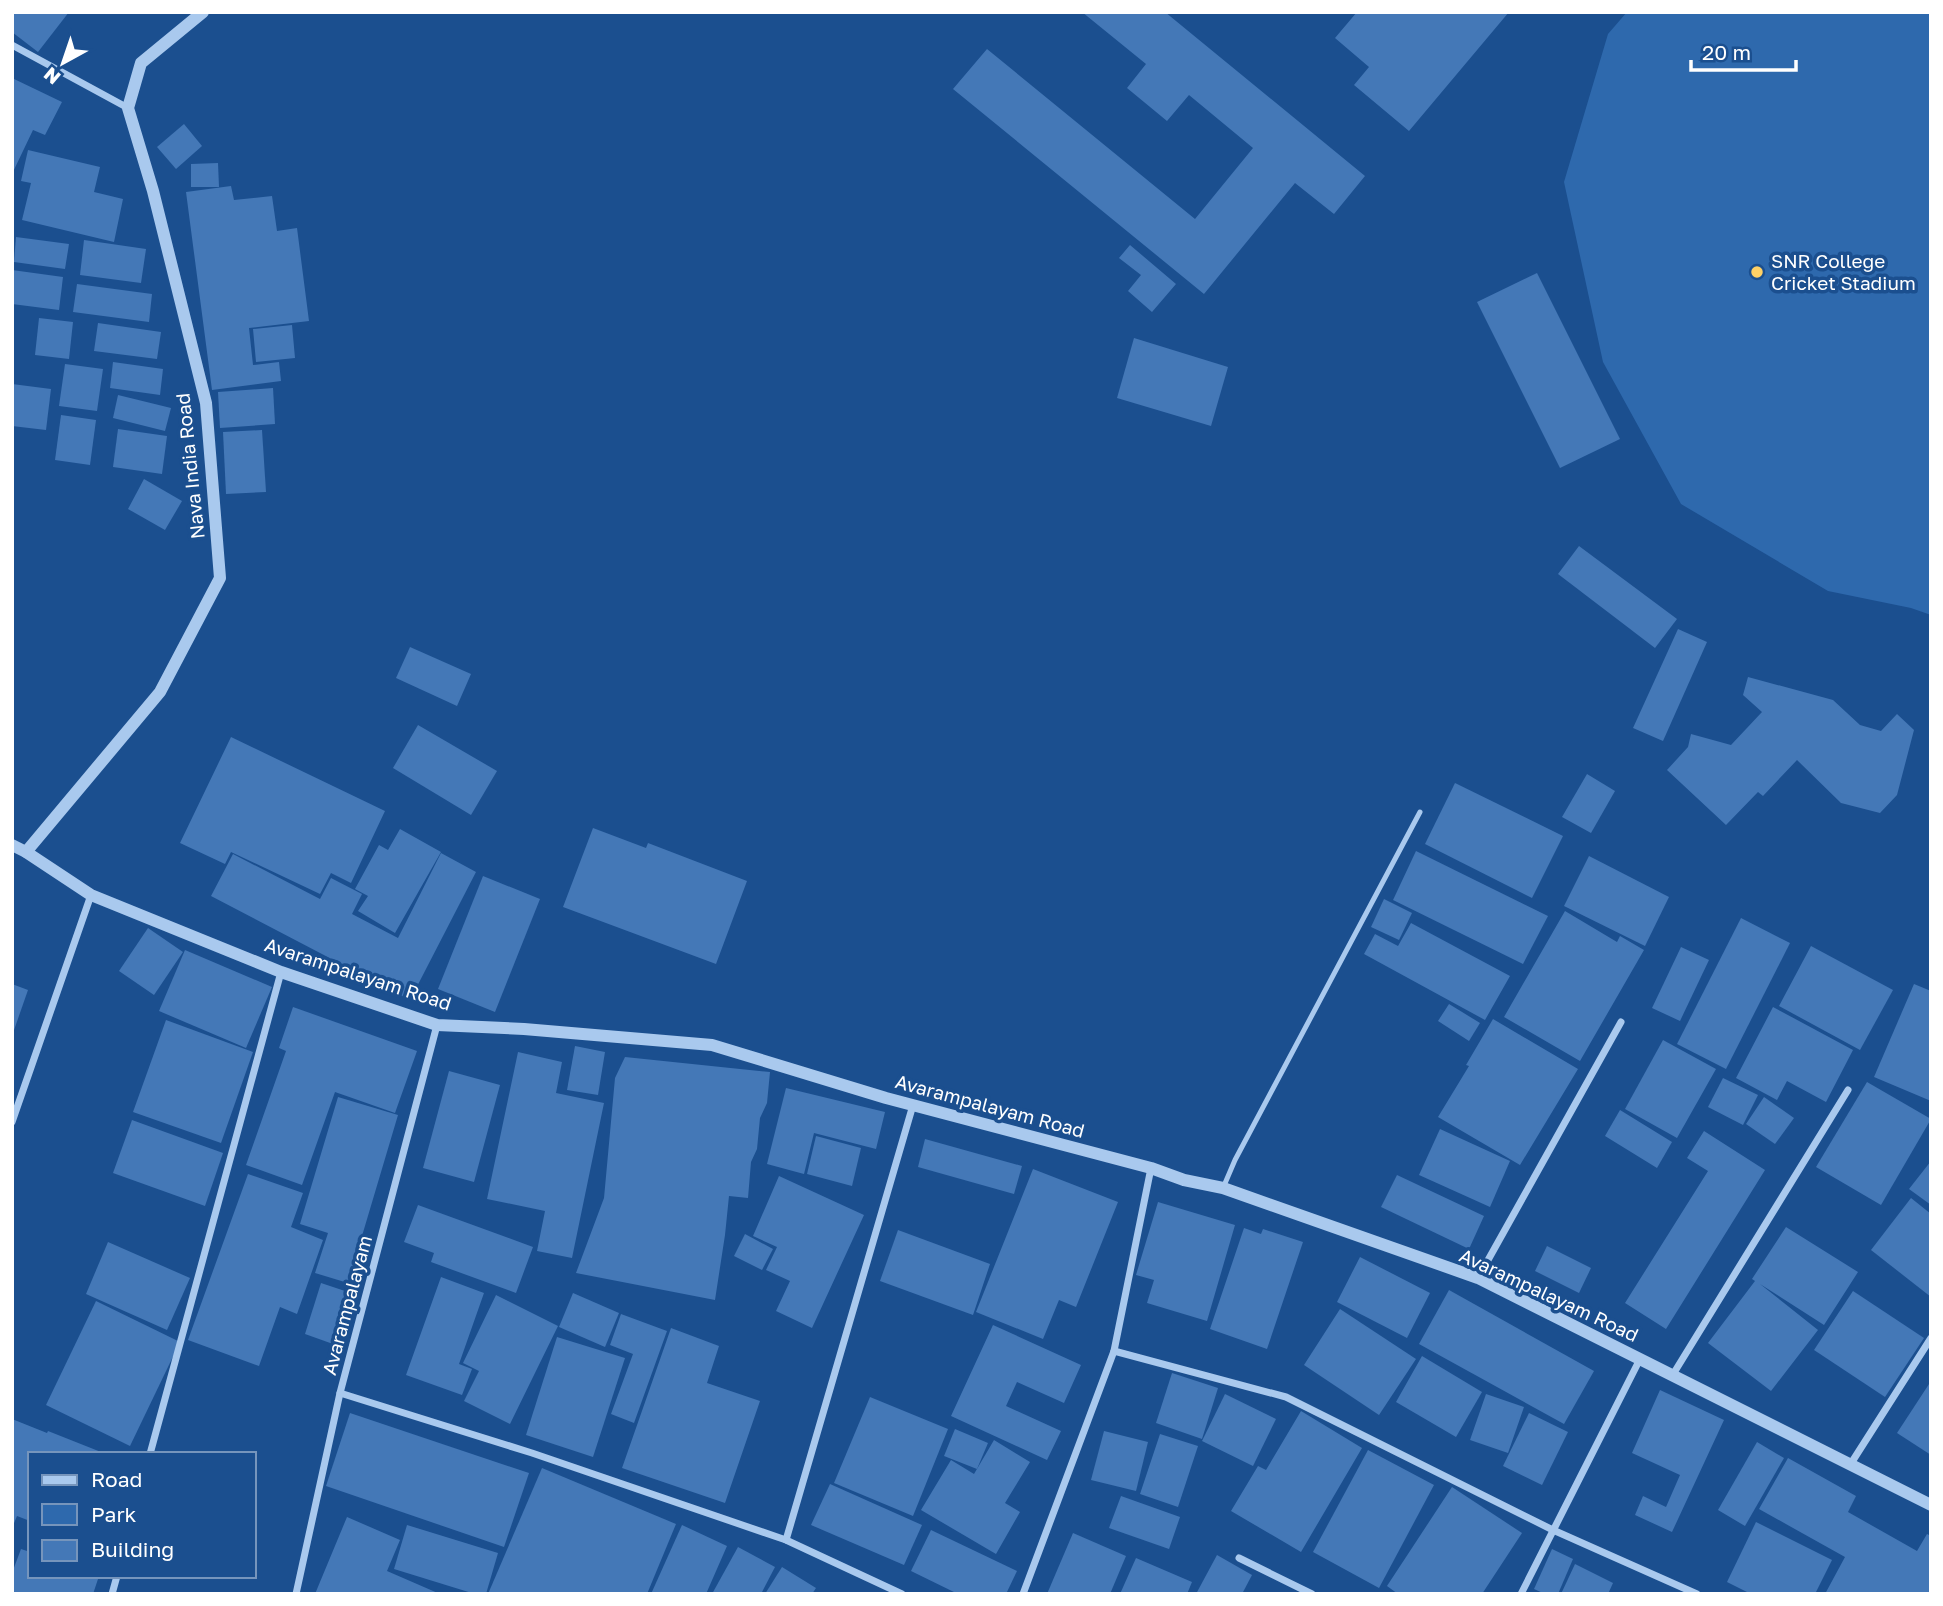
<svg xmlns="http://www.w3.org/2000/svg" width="1943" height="1606" font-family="'Golos Text',sans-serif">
	<rect width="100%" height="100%" fill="#1b4f8f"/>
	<polygon fill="#2e69ad" points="1627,12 1931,12 1931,615 1911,608 1828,591 1681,504 1603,362 1564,182 1608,34"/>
	<g fill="#4478b7">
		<polygon points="12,12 69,12 38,52 12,32"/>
		<polygon points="1082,12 1165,12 1365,176 1334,214 1295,183 1204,294 953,89 987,49 1195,219 1253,148 1189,95 1167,121 1127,88 1146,64"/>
		<polygon points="1357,12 1509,12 1409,131 1354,85 1369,67 1335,38"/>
		<polygon points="12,78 62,102 45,135 33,130 12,174"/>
		<polygon points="184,124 202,146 176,169 157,147"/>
		<polygon points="28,150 100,167 94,192 123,199 114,242 22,220 31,183 21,181"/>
		<polygon points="218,163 219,187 191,187 191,164"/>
		<polygon points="231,186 234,200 272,196 277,231 297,228 309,321 249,328 253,365 279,362 281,381 212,390 186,192"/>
		<polygon points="16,237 69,244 65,269 14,262"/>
		<polygon points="84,240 146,249 141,283 80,275"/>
		<polygon points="1130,245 1176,284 1152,312 1128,291 1141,275 1119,258"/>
		<polygon points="12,270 63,277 59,310 12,304"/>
		<polygon points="1537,273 1620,439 1560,468 1477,302"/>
		<polygon points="77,284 152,294 149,322 73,312"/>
		<polygon points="39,318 73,322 69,359 35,355"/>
		<polygon points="98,323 161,332 157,359 94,351"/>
		<polygon points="292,325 295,358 256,362 253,329"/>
		<polygon points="1134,338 1228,367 1211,426 1117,398"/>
		<polygon points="113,362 163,369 160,395 110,388"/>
		<polygon points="65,364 103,369 97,411 59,406"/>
		<polygon points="12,384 51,389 46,430 12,426"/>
		<polygon points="273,388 275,424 220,428 218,392"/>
		<polygon points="118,395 171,408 165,431 113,418"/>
		<polygon points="61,415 96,420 90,465 55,460"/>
		<polygon points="118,429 167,436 162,474 113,467"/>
		<polygon points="262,430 266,492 226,494 223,432"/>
		<polygon points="144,479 182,501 165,530 128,509"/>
		<polygon points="1579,546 1677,619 1655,648 1558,574"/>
		<polygon points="1678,629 1707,642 1663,741 1633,728"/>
		<polygon points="410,647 471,674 457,706 396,678"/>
		<polygon points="1748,677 1833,700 1860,725 1881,731 1897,714 1914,730 1897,795 1880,813 1841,803 1797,760 1763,796 1758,792 1726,825 1667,770 1688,747 1691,734 1731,745 1762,712 1743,695"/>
		<polygon points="418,725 497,771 471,815 393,768"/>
		<polygon points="231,737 385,811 351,883 331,873 320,894 231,852 225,864 180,843"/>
		<polygon points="1587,774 1615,791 1591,833 1562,817"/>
		<polygon points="1455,783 1563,836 1532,898 1425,844"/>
		<polygon points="593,828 646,848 648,843 747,881 716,964 563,907"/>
		<polygon points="400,829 441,852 395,933 358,911 368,896 355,889 379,845 388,850"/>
		<polygon points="1416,851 1548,916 1523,964 1393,900"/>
		<polygon points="441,853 476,872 410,1000 211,896 233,854 320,899 331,878 362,894 352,914 398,938"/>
		<polygon points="1589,856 1669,897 1645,946 1564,906"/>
		<polygon points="483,876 540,899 495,1012 438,989"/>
		<polygon points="1384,899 1412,913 1399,940 1371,927"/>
		<polygon points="1565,911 1617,942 1620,936 1644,950 1580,1061 1504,1017"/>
		<polygon points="1741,918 1790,943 1726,1069 1677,1044"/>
		<polygon points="1411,923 1510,976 1485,1020 1364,954 1375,934 1398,946"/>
		<polygon points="148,928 183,952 154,995 119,971"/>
		<polygon points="1811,946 1893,990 1860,1050 1779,1006"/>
		<polygon points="1681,947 1709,960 1680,1021 1652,1008"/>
		<polygon points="185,950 272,987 246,1048 159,1011"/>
		<polygon points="12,984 28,990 13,1033 12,1033"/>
		<polygon points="1914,984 1931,991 1931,1101 1874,1077"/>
		<polygon points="1449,1004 1480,1023 1469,1041 1438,1021"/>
		<polygon points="293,1007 417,1051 395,1113 335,1092 302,1185 246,1165 286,1051 279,1048"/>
		<polygon points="1773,1007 1853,1050 1826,1102 1787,1081 1777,1100 1736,1078"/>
		<polygon points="1493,1019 1578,1069 1520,1165 1438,1117 1469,1066 1466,1065"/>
		<polygon points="166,1020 253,1052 221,1143 133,1112"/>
		<polygon points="1663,1040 1716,1069 1677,1138 1625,1109"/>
		<polygon points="575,1046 605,1052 598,1095 567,1090"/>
		<polygon points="518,1052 562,1062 556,1093 604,1103 572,1258 537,1251 545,1211 487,1199"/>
		<polygon points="625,1057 770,1072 767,1103 760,1118 757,1149 751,1162 748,1198 729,1196 725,1235 715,1300 576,1273 604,1198 615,1078"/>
		<polygon points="449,1071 500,1085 474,1182 423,1168"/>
		<polygon points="1723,1078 1758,1095 1743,1125 1708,1107"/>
		<polygon points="1867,1082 1931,1119 1881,1205 1816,1167"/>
		<polygon points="786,1088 885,1112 876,1149 814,1133 804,1174 767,1164"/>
		<polygon points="338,1097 398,1115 348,1283 315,1273 328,1233 300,1224"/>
		<polygon points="1764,1097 1794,1118 1775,1144 1746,1124"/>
		<polygon points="1620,1110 1672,1142 1657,1168 1605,1136"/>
		<polygon points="132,1120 223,1153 205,1206 113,1173"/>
		<polygon points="1440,1129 1510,1161 1490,1207 1419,1175"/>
		<polygon points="1704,1131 1765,1170 1666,1329 1625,1303 1708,1171 1687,1158"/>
		<polygon points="816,1136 861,1148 852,1186 807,1174"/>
		<polygon points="925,1139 1022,1166 1014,1194 918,1167"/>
		<polygon points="1931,1161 1931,1205 1909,1189"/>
		<polygon points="1033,1169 1118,1202 1076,1307 1059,1300 1043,1339 976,1312"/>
		<polygon points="248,1174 303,1193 291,1227 323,1240 297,1314 280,1307 259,1366 188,1340"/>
		<polygon points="1397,1175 1484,1216 1469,1249 1381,1207"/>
		<polygon points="779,1176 864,1215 812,1328 776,1311 790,1281 766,1270 777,1247 753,1236"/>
		<polygon points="1911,1198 1931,1214 1931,1297 1871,1250"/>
		<polygon points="1158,1202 1235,1225 1207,1321 1147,1303 1154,1280 1136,1275"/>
		<polygon points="418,1205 533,1247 516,1293 431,1262 434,1253 404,1242"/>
		<polygon points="1786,1227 1858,1272 1824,1325 1760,1284 1818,1330 1771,1391 1708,1343 1755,1281 1752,1279"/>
		<polygon points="1244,1228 1261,1234 1263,1229 1303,1242 1267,1349 1210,1329"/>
		<polygon points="898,1230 990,1264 973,1315 880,1281"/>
		<polygon points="745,1234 773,1249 762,1270 734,1256"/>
		<polygon points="108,1242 190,1278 167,1330 86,1294"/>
		<polygon points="1547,1246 1591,1268 1579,1293 1535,1271"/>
		<polygon points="1360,1257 1430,1293 1407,1338 1337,1302"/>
		<polygon points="441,1277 484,1293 459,1364 472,1369 462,1395 406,1375"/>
		<polygon points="321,1283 351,1293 333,1344 305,1334"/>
		<polygon points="1449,1290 1594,1371 1564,1424 1419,1344"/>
		<polygon points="1853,1291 1924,1338 1885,1397 1814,1350"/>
		<polygon points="573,1293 619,1313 605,1347 559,1327"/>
		<polygon points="496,1295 558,1326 510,1424 464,1401 479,1371 463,1363"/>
		<polygon points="96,1301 180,1342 130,1446 46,1405"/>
		<polygon points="1340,1309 1416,1359 1379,1415 1304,1365"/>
		<polygon points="621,1314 667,1331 634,1423 611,1414 633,1354 610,1345"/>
		<polygon points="993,1325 1081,1365 1064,1403 1017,1382 1006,1406 1061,1431 1047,1460 951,1416"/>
		<polygon points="671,1328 719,1346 707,1383 760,1401 725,1503 622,1468"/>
		<polygon points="557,1337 625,1358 593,1457 526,1435"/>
		<polygon points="1422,1356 1482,1392 1456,1437 1396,1402"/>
		<polygon points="1172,1373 1218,1388 1202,1439 1156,1423"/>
		<polygon points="1931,1381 1931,1455 1897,1433"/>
		<polygon points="1660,1390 1724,1420 1672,1532 1635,1515 1643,1496 1666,1507 1680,1475 1632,1453"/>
		<polygon points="1225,1394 1276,1419 1253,1466 1202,1441"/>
		<polygon points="1486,1394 1524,1407 1508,1453 1470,1440"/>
		<polygon points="870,1397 948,1429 913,1516 834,1483"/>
		<polygon points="1301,1411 1362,1448 1301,1552 1231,1511 1258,1466 1266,1470"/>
		<polygon points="350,1413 529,1473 504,1547 326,1486"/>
		<polygon points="1529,1413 1568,1432 1542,1485 1503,1466"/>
		<polygon points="12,1419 47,1433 48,1431 106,1454 30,1454 30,1521 17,1516 12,1528 12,1450 14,1447 12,1446"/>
		<polygon points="955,1429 988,1443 977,1469 944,1456"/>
		<polygon points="1104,1431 1148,1442 1136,1491 1091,1480"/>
		<polygon points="1160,1434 1198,1446 1178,1507 1140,1494"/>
		<polygon points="994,1440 1030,1462 1005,1503 1020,1512 996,1554 921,1510 951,1460 974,1474"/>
		<polygon points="1757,1442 1784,1458 1745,1526 1718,1510"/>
		<polygon points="1368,1450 1434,1485 1379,1588 1313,1552"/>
		<polygon points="1788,1458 1856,1496 1848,1512 1917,1551 1927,1534 1931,1536 1931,1594 1825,1594 1845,1557 1759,1509"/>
		<polygon points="542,1468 676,1524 647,1594 488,1594"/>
		<polygon points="830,1484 922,1525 904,1565 811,1525"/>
		<polygon points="1452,1487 1522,1533 1482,1594 1398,1594 1387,1586"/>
		<polygon points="1121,1496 1180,1517 1169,1549 1109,1528"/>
		<polygon points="347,1517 400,1540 387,1571 440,1594 315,1594"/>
		<polygon points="1756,1522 1832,1560 1815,1594 1751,1594 1727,1582"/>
		<polygon points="407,1525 498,1553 486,1594 475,1594 394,1569"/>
		<polygon points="682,1525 727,1546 706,1594 651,1594"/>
		<polygon points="931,1530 1017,1571 1006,1594 958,1594 911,1571"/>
		<polygon points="1073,1533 1126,1556 1110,1594 1047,1594"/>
		<polygon points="738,1547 775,1567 761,1594 712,1594"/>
		<polygon points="21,1549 30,1552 30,1576 99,1576 93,1594 12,1594 12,1573"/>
		<polygon points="1552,1549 1573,1559 1558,1594 1545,1594 1534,1589"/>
		<polygon points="1217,1555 1252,1575 1242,1594 1196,1594"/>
		<polygon points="1136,1558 1192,1582 1187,1594 1120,1594"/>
		<polygon points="1575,1564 1613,1583 1608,1594 1561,1594"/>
		<polygon points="782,1567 816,1588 812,1594 765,1594"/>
	</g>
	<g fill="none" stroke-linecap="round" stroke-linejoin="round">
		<polyline stroke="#a9c9ee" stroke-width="5" points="1223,1188 1235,1160 1420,812"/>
		<g stroke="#a9c9ee" stroke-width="7">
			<polyline points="12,45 128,108"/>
			<polyline points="12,1122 91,895"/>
			<polyline points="1478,1278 1621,1022"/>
			<polyline points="1114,1351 1286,1397 1553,1530 1697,1594"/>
			<polyline points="1672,1376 1848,1090"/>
			<polyline points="340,1393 532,1453 786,1540 902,1594"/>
			<polyline points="150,1454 281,972"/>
			<polyline points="1850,1465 1931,1338"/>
			<polyline points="786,1540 913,1105"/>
			<polyline points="1239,1558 1312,1594"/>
			<polyline points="112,1594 117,1576"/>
			<polyline points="296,1594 340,1393 437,1025"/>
			<polyline points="1023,1594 1114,1351 1151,1168"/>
			<polyline points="1521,1594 1640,1359"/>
		</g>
		<g stroke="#a9c9ee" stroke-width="12">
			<polyline points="12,845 26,852 91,895 281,972 437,1025 524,1029 712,1045 886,1098 1151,1168 1184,1180 1223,1188 1478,1278 1931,1505"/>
			<polyline points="26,852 160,692 220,578 206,403 153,191 128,108 141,63 203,12"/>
		</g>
	</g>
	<circle fill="#ffd166" stroke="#1b4f8f" stroke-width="2.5" cx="1757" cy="272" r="7"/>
	<g text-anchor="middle" stroke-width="7" stroke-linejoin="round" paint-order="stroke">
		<g font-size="19" fill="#fff" stroke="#1b4f8f" text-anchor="start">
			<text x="1771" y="268">SNR College<tspan x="1771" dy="22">Cricket Stadium</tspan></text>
		</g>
		<g font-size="19" fill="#fff" stroke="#1b4f8f">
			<text transform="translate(190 466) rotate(-96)" y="7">Nava India Road</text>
			<text transform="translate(358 974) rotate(18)" y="7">Avarampalayam Road</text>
			<text transform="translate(990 1106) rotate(15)" y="7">Avarampalayam Road</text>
			<text transform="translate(1549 1295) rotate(25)" y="7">Avarampalayam Road</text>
			<text transform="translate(347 1305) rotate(-75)" y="7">Avarampalayam</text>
		</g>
	</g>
	<rect width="1943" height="1606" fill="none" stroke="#ffffff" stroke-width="28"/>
	<rect x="28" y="1452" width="228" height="126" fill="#1b4f8f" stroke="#7695bc" stroke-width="2"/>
	<rect x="42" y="1475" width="35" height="10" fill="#a9c9ee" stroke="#7695bc" stroke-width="2"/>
	<text x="91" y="1487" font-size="21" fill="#ffffff">Road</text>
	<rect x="42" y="1504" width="35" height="21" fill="#2e69ad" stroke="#7695bc" stroke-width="2"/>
	<text x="91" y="1522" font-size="21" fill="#ffffff">Park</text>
	<rect x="42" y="1540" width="35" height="21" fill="#4478b7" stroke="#7695bc" stroke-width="2"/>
	<text x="91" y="1557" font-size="21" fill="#ffffff">Building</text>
	<g transform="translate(63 63) rotate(220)" stroke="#1b4f8f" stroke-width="5" paint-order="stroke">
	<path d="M0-5L12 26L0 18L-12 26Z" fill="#ffffff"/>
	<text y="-10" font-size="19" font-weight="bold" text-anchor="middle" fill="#ffffff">N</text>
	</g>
	<path d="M1691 60v10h105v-10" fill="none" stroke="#ffffff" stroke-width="3.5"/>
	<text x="1702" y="60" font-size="21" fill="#ffffff" stroke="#1b4f8f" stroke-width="5" paint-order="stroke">20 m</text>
</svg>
